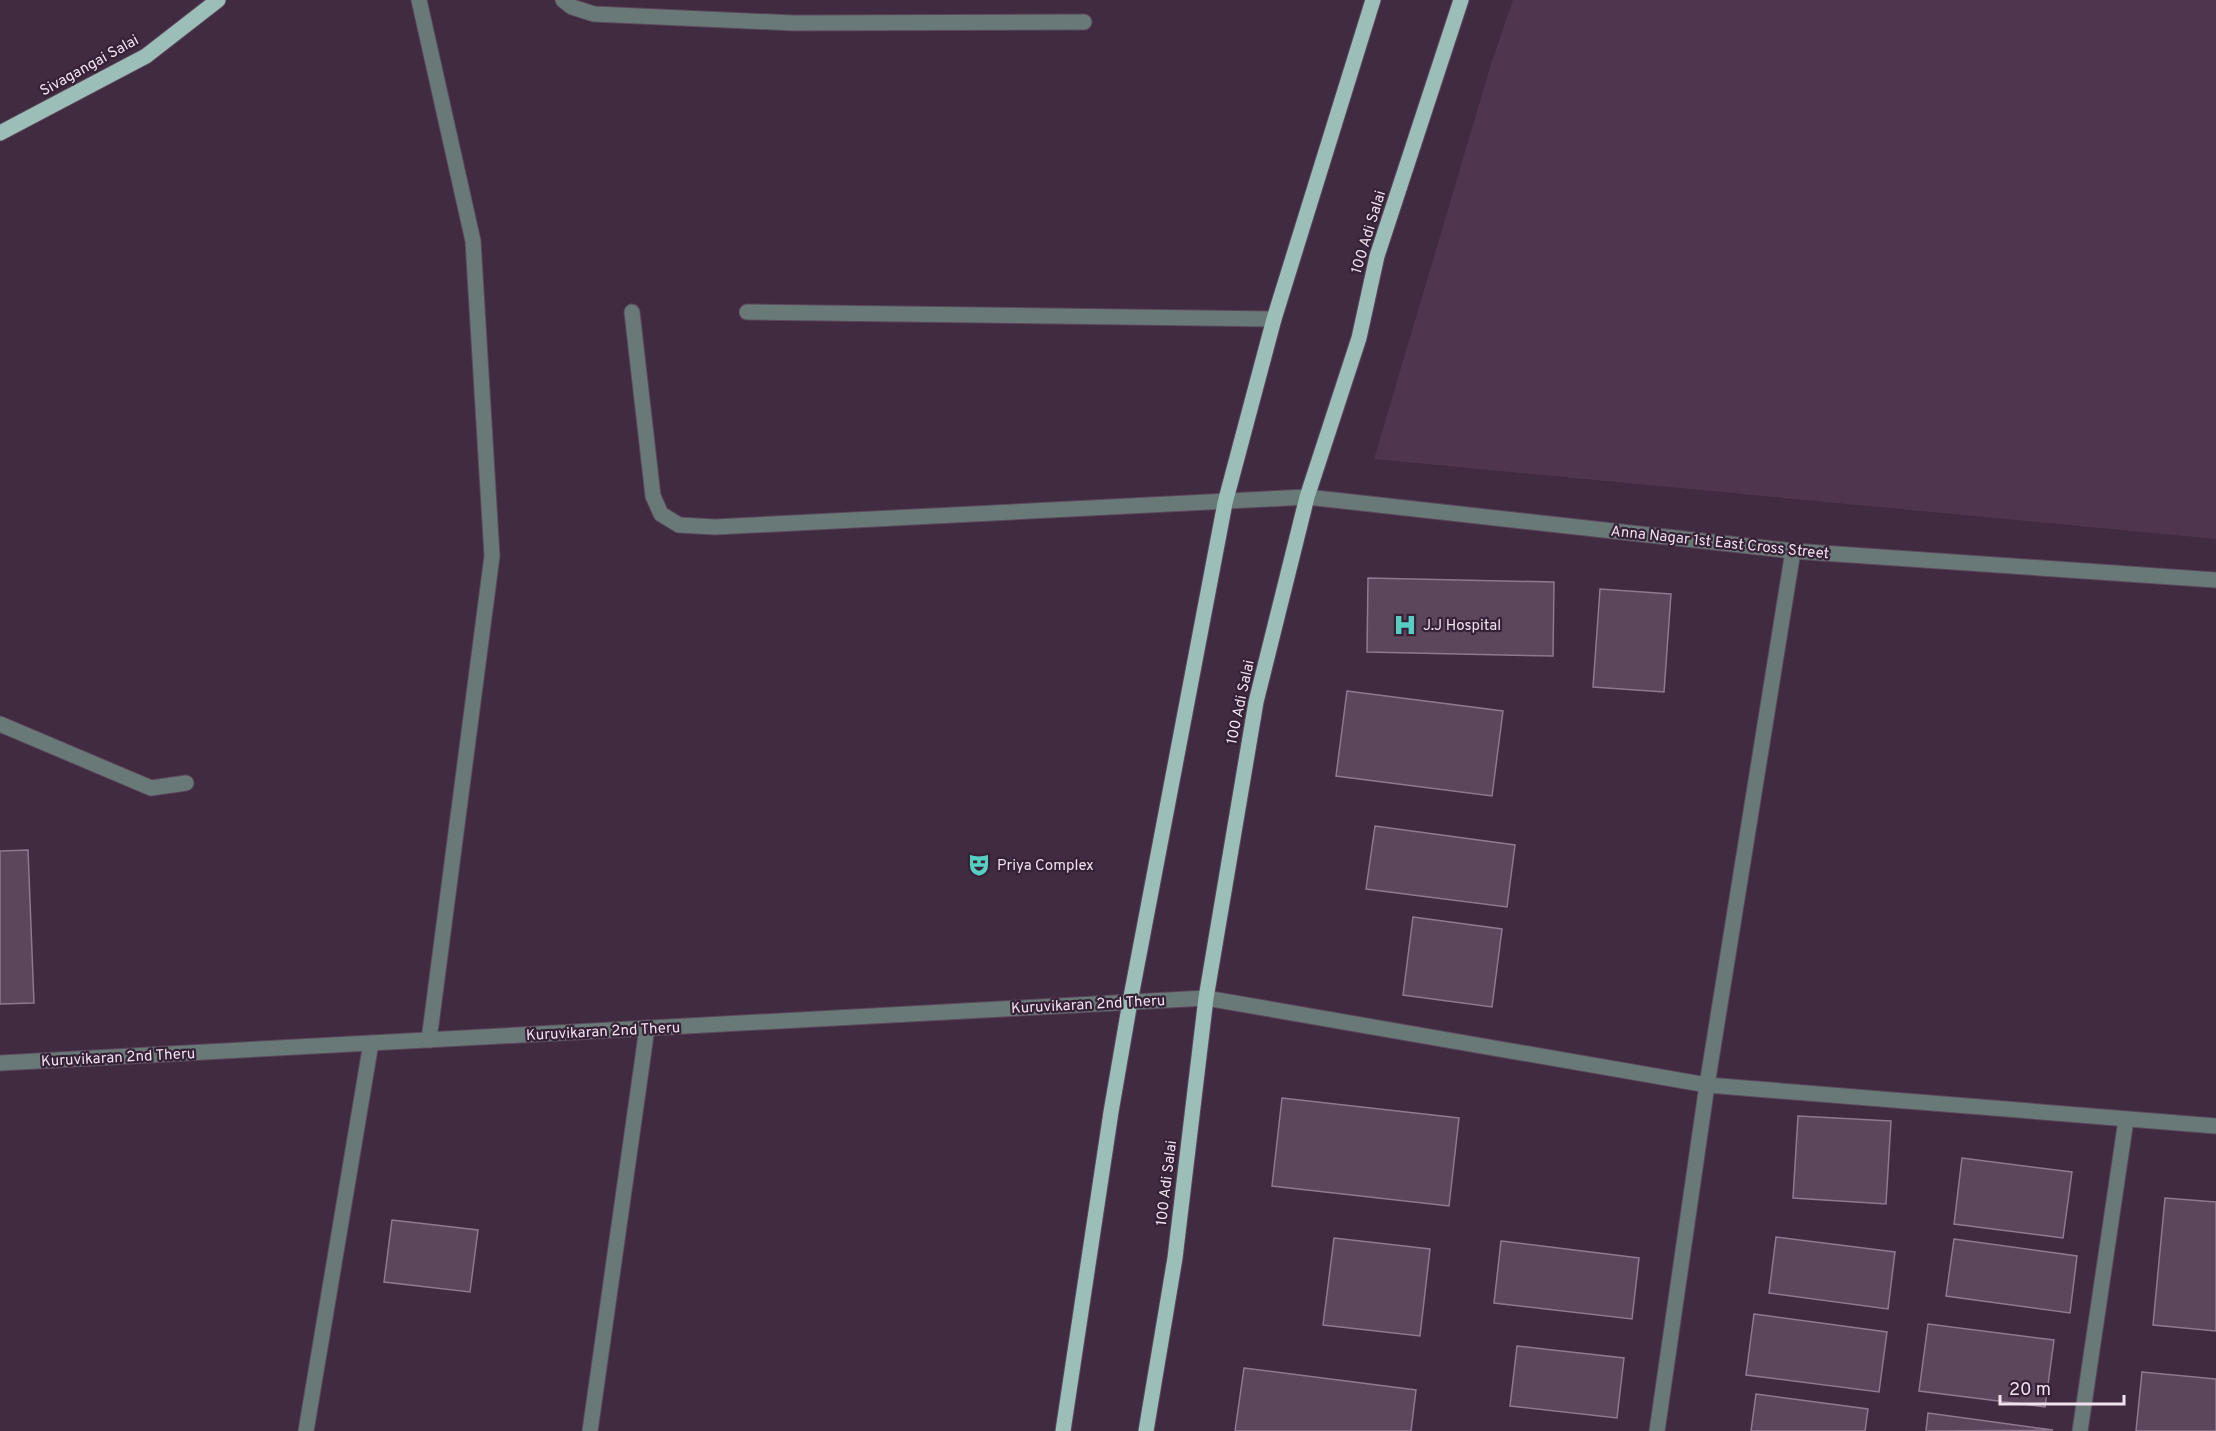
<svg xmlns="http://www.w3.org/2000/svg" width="2216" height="1431" font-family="Overpass,sans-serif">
	<rect width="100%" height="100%" fill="#402b40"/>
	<polygon fill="#4f364e" points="1513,0 2216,0 2216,539 1374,459 1492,61"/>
	<g fill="#5c465c" stroke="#907890" stroke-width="1.5">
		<polygon points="1368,578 1554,582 1553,656 1367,652"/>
		<polygon points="1600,589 1671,594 1664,692 1593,687"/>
		<polygon points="1347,691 1503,711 1492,796 1336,776"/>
		<polygon points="1375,826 1515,845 1507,907 1366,889"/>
		<polygon points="28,850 34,1003 0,1004 0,851"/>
		<polygon points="1413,917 1502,929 1492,1007 1403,995"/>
		<polygon points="1282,1098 1459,1118 1449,1206 1272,1186"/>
		<polygon points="1798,1116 1891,1121 1886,1204 1793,1198"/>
		<polygon points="1962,1158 2072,1172 2063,1238 1954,1224"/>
		<polygon points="2165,1198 2216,1202 2216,1331 2153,1325"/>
		<polygon points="392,1220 478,1230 470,1292 384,1282"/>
		<polygon points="1776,1237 1895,1252 1888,1309 1769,1293"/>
		<polygon points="1334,1238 1430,1249 1420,1336 1323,1325"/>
		<polygon points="1954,1239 2077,1256 2070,1313 1946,1296"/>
		<polygon points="1501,1241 1639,1258 1632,1319 1494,1303"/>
		<polygon points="1754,1314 1887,1332 1879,1392 1746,1375"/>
		<polygon points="1928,1324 2054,1340 2045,1407 1919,1391"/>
		<polygon points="1517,1346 1624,1358 1617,1418 1510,1406"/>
		<polygon points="1244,1368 1416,1390 1411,1431 1235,1431"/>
		<polygon points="2142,1372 2216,1379 2216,1431 2136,1431"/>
		<polygon points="1756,1394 1868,1409 1865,1431 1751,1431"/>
		<polygon points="1928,1413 2053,1430 1926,1431"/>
	</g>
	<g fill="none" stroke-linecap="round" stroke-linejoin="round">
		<g stroke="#5c485c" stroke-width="17">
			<g id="minor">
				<polyline points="419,0 473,241 492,556 429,1040"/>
				<polyline points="563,0 572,7 594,14 793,23 1084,22"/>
				<polyline points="632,312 653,496 661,514 679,525 715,527 1307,497 1793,551 2216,580"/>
				<polyline points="747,312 1274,319"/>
				<polyline points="0,724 151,788 186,783"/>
				<polyline points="0,1063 1206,998 1707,1085 2216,1126"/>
				<polyline points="306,1431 371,1043"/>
				<polyline points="590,1431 647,1028"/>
				<polyline points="1657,1431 1707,1085 1793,551"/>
				<polyline points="2080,1431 2126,1120"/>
			</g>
		</g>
		<g stroke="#5c485c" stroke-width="17">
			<g id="major">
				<polyline points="0,133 146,56 218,0"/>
				<polyline points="1063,1431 1111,1112 1130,1002 1225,503 1274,319 1373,0"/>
				<polyline points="1146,1431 1175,1258 1206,998 1256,702 1307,497 1359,338 1377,256 1461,0"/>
			</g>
		</g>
		<use href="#minor" stroke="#687977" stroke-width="15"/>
		<use href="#major" stroke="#9bbeb9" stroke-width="15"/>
	</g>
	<defs>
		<g id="hospital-bare" transform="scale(1.8)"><path d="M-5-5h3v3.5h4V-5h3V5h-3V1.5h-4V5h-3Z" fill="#57cec2" stroke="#362136" stroke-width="2.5" paint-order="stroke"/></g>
		<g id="theatre-bare" transform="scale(1.8)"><path d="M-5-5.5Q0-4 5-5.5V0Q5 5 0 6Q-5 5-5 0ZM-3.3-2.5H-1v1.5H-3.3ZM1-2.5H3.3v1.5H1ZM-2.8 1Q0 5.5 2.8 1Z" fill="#57cec2" stroke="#362136" stroke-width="2.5" paint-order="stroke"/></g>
	</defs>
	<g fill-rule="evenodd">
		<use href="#hospital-bare" x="1405" y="625"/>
		<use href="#theatre-bare" x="979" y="865"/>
	</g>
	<g text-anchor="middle" stroke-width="4.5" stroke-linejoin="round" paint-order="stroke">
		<g font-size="15" fill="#efe1ee" stroke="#362136">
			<text transform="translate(89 65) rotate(-29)" y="5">Sivagangai Salai</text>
			<text transform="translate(1368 232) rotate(-73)" y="5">100 Adi Salai</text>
			<text transform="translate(1720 542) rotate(6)" y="5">Anna Nagar 1st East Cross Street</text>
			<text transform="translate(1240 702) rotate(-78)" y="5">100 Adi Salai</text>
			<text transform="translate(1088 1004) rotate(-3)" y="5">Kuruvikaran 2nd Theru</text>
			<text transform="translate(603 1031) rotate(-3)" y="5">Kuruvikaran 2nd Theru</text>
			<text transform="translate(118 1057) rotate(-3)" y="5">Kuruvikaran 2nd Theru</text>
			<text transform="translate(1166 1183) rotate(-83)" y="5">100 Adi Salai</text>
		</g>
		<g font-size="15" fill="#efe1ee" stroke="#362136" text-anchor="start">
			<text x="1423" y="630">J.J Hospital</text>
			<text x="997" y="870">Priya Complex</text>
		</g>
	</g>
	<path d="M2000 1395v9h124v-9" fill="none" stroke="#efe1ee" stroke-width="3"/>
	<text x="2009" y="1395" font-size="18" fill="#efe1ee" stroke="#362136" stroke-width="4.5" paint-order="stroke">20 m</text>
</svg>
